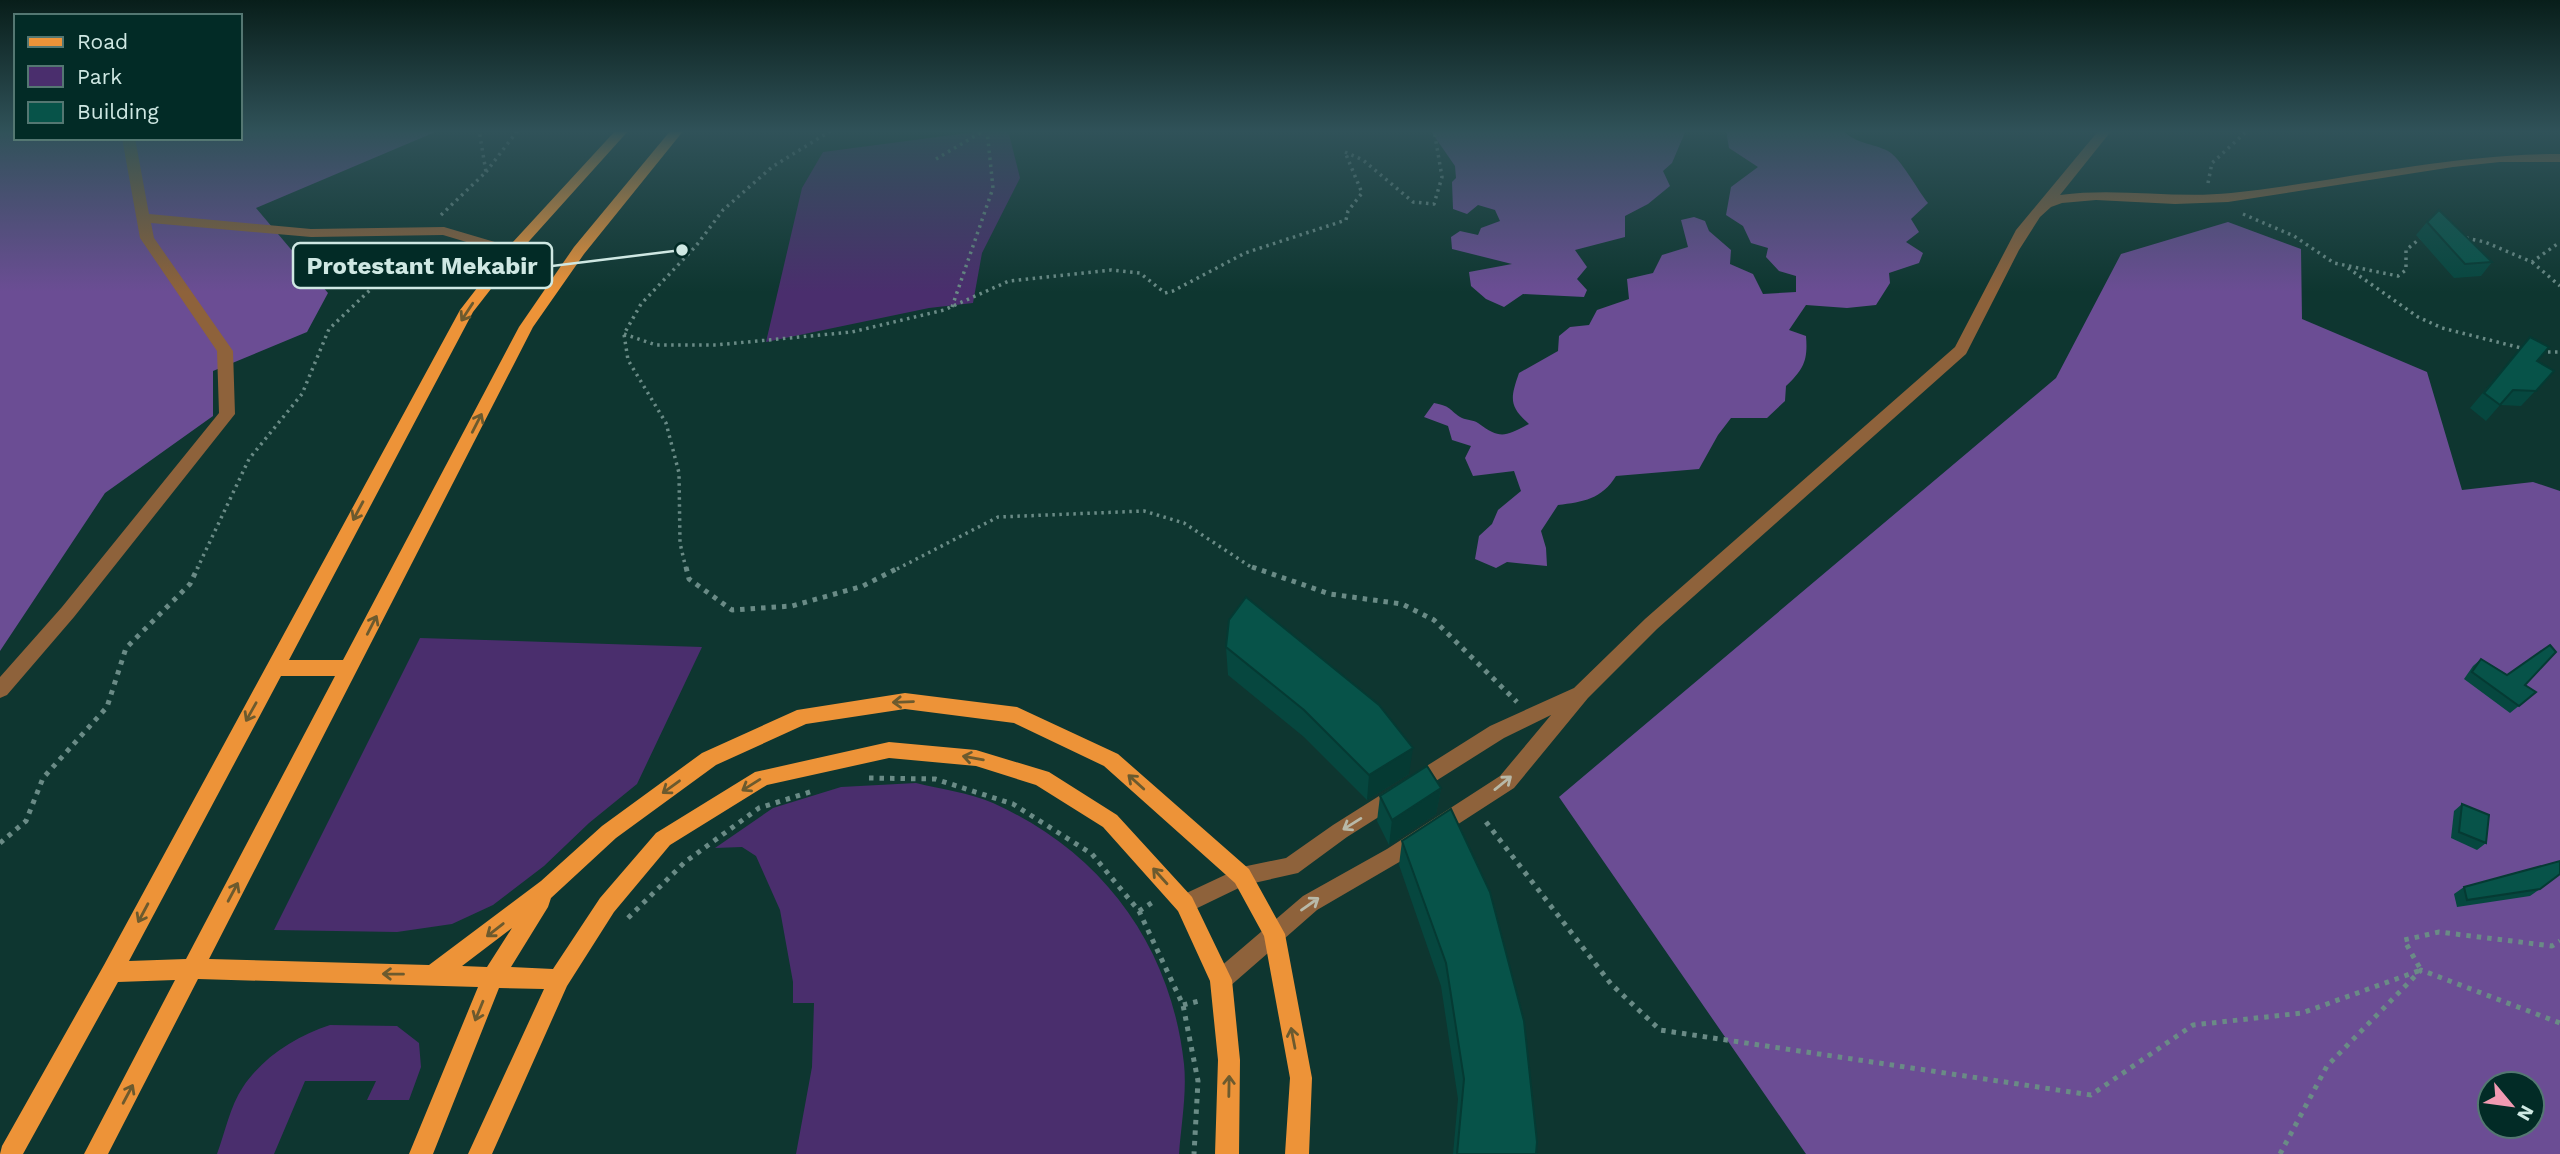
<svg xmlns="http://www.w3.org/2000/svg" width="2560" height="1154" font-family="'Work Sans',sans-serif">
	<rect width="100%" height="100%" fill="#0e3630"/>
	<g fill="#4a2e6d">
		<polygon points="990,130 1008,130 1020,178 982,253 973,303 929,308 766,342 802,188 823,152"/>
		<polygon points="420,638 702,647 637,784 589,823 544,866 493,905 452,924 397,932 274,930"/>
		<path d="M 916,783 C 940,789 970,793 993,803 C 1102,852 1171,945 1184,1064 C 1187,1093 1181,1125 1179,1154 L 796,1154 L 812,1067 L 814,1003 L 793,1003 L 793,982 L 780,910 L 756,856 L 742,847 L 715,848 L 773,808 L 841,787 Z"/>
		<path d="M 330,1025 L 397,1026 L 419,1043 L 421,1067 L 409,1100 L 367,1100 L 376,1081 L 305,1081 L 274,1154 L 217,1154 C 225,1133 230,1106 243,1087 C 263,1057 296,1036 330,1025 Z"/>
	</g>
	<g fill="#6b4d94" fill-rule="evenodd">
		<polygon points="0,130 16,130 16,138 240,138 240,130 440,130 256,208 328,293 307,332 213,371 213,416 105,493 0,651"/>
		<polygon points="1430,130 1686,130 1672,163 1663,171 1670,186 1648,204 1625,216 1625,237 1575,250 1587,267 1577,279 1587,290 1584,297 1523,294 1504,307 1486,299 1471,286 1469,272 1512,264 1452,249 1451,237 1460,231 1478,235 1481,228 1500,221 1495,210 1478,205 1467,214 1453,209 1452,182 1456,178 1455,166"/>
		<path d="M 1726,130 L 1843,130 C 1855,144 1873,143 1888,151 C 1900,157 1918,191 1928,203 L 1911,219 L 1919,232 L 1906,242 L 1923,253 L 1919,263 L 1889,273 L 1890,283 L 1876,305 L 1847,308 L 1806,305 L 1789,330 L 1806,336 C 1808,360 1804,369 1786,386 L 1785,401 L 1767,418 L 1731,418 L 1718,435 L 1699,469 L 1616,476 C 1602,499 1583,502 1558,505 L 1541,531 L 1546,548 L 1547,566 L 1507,562 L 1496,568 L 1475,559 L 1479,536 L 1492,524 L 1498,510 L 1521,491 L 1514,471 L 1473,476 L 1465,458 L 1471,446 L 1452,440 L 1448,426 L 1424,417 L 1434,403 C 1454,407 1449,411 1462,418 C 1467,420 1474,420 1478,423 C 1501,440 1505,436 1529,424 C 1509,406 1510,399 1519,373 L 1558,351 L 1559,336 L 1570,327 L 1589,325 L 1597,310 L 1629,299 L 1627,279 L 1653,273 L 1662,255 L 1688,247 L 1681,220 L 1694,217 L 1705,221 L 1709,231 L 1731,250 L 1730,264 L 1753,274 L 1763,294 L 1796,292 L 1796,276 L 1779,271 L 1766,257 L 1768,248 L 1751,243 L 1743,226 L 1726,215 L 1731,187 L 1758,167 L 1729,148 Z"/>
		<path d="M 2228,222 L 2301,249 L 2302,319 L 2427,372 L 2462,490 L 2533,482 L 2560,491 L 2560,1154 L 1806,1154 L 1559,797 L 2056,378 L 2121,254 ZM 2490,1084 L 2532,1084 L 2532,1126 L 2490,1126 Z"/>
	</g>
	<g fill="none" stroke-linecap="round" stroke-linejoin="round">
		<g stroke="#6a8b86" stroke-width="3.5" stroke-dasharray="2.5 4.5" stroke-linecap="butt">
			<polyline points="1345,152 1363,160 1413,202 1434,204 1442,177 1434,130"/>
			<polyline points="936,159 985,130"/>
			<polyline points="486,172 518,130"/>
			<polyline points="2208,183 2212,163 2248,130"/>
			<polyline points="2243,214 2294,236 2334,263 2398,276 2406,270 2406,250 2423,236"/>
			<polyline points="441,215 486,172 479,130"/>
			<polyline points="2466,238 2485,242 2532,262 2560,242"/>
			<polyline points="2532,262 2560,286"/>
			<polyline points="2348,268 2418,317 2442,328 2525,349"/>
			<polyline points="952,307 993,188 987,130"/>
			<polyline points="624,334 656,345 716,345 852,332 944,310 1009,281 1111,270 1140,273 1165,293 1173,291 1245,253 1346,220 1348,211 1362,193 1345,152"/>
			<polyline points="2541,352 2560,352"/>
			<polyline points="197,569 249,459 302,394 329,329 414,248"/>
			<polyline points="686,569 680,543 679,473 666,423 628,360 624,334 641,304 696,246 723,210 772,167 832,130"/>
			<polyline points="897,569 998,517 1144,511 1184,523 1254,569"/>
		</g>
		<g stroke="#6a8b86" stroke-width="5" stroke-dasharray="4.5 6" stroke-linecap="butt">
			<polyline points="686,567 689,579 732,610 792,606 863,586 900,567"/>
			<polyline points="1252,567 1330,594 1402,604 1434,620 1517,702"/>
			<polyline points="869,778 935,779 1013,804 1092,854 1139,911 1183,1005 1198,1081 1194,1154"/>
			<polyline points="1486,822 1611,984 1660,1030 2091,1095 2193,1025 2302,1013 2421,970 2404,940 2439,932 2552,946 2560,941"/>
			<polyline points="0,843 26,821 43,778 107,707 126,648 190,584 198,567"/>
			<polyline points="1139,911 1153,902"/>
			<polyline points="628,918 685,862 759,808 813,791"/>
			<polyline points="1183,1005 1199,1001"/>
			<polyline points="2280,1154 2327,1066 2421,970 2560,1023"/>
		</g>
		<g fill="#8e623b" fill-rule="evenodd">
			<path d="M 2099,130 L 2112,130 L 2060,195 C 2117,187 2174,199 2231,193 C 2342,181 2448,154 2560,154 L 2560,162 L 2500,162 L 2453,167 L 2228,202 L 2175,204 L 2096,200 L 2062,203 L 2051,207 L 2040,217 L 2019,250 L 1966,354 L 1657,629 L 1588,698 L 1514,788 L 1401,861 L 1317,910 L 1229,987 L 1221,990 L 1213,987 L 1210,980 L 1213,973 L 1303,896 L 1387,849 L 1500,776 L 1551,715 L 1504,738 L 1347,837 L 1298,873 L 1245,885 L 1185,914 L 1178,911 L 1175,904 L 1178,897 L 1242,867 L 1286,858 L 1333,825 L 1490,726 L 1574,688 L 1645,619 L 1955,347 L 2016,230 Z"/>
			<polygon points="122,138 135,138 149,214 311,229 444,227 518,249 520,252 513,256 443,235 311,237 151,223 154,238 233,351 235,414 74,617 7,695 0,698 0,677 62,607 219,413 217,351 140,238"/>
		</g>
		<path fill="#ed9338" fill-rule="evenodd" d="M 616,130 L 629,130 L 522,249 L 473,312 L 289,660 L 343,660 L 519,327 L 574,247 L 671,130 L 684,130 L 584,254 L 533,327 L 209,959 L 429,965 L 541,881 L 602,826 L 702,753 L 797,710 L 905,693 L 1017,707 L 1118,754 L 1249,869 L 1285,934 L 1312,1078 L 1309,1154 L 1285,1154 L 1290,1078 L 1264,936 L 1235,883 L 1104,766 L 1014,723 L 905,709 L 806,724 L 716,765 L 616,838 L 551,898 L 548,907 L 511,967 L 553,969 L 600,898 L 656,833 L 755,772 L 889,742 L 976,750 L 1049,772 L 1117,815 L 1192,897 L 1232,980 L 1240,1060 L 1239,1154 L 1215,1154 L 1218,1060 L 1210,981 L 1178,911 L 1103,827 L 1036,785 L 976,766 L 889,758 L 767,785 L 670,845 L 614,912 L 567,986 L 492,1154 L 468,1154 L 544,989 L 499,988 L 433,1154 L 409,1154 L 478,987 L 198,979 L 108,1154 L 84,1154 L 175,980 L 118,982 L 23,1154 L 0,1154 L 2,1146 L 104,965 L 460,310 L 512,243 ZM 281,676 L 335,676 L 186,959 L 129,961 ZM 512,928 L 487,967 L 462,966 Z"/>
	</g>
	<g fill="#06473f">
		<polygon points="2427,222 2492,262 2481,276 2454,278 2416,235"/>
		<polygon points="2530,337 2537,361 2554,371 2521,406 2500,405 2486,421 2470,408"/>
		<polygon points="1226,647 1409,774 1367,800 1304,737 1228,675"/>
		<polygon points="2481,659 2525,685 2536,692 2510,713 2464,679 2473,666"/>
		<polygon points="1441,788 1436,814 1389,845 1377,821 1380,796"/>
		<polygon points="2462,804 2486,843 2477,850 2451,838 2454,811"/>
		<polygon points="1402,841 1536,1154 1453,1154 1458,1099 1441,986 1399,865"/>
		<polygon points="2464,887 2540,889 2530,896 2457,907 2454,894"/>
	</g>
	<g fill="#053a33">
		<polygon points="1413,748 1409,774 1367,800 1369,775"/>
		<polygon points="1441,788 1436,814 1389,845 1392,820"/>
	</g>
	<g fill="#075349" stroke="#053a33" stroke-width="2">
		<polygon points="2439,210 2492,262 2465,264 2427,222"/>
		<polygon points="2530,337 2549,347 2537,361 2554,371 2536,391 2513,390 2500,405 2484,393"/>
		<polygon points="1246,597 1379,705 1413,748 1369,775 1304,710 1226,647 1229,620"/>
		<polygon points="2550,645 2556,652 2525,685 2536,692 2519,706 2472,672 2481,659 2507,675"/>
		<polygon points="1427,766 1441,788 1392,820 1380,796"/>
		<polygon points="2462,804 2489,815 2486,843 2459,832"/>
		<polygon points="1451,809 1490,892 1524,1021 1537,1142 1536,1154 1457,1154 1464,1079 1446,963 1402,841"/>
		<polygon points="2560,861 2560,874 2540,889 2467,900 2464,887"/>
	</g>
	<defs><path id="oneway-shaft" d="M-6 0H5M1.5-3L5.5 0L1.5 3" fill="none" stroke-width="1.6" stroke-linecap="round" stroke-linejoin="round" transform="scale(1.75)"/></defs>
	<g stroke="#6c5a2e">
		<use href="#oneway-shaft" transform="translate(467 312) rotate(123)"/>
		<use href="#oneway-shaft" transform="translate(477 423) rotate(-63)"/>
		<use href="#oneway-shaft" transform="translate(358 511) rotate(118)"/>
		<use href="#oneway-shaft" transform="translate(372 625) rotate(-63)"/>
		<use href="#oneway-shaft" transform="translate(903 702) rotate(178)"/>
		<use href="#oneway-shaft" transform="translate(251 712) rotate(119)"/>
		<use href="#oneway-shaft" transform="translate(973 758) rotate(-170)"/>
		<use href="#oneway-shaft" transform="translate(1136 782) rotate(-138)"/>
		<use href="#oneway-shaft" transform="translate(751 785) rotate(148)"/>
		<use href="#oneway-shaft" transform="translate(671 787) rotate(144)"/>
		<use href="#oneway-shaft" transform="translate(1160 876) rotate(-132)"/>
		<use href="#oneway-shaft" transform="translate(233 892) rotate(-62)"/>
		<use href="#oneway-shaft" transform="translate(143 913) rotate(118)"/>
		<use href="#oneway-shaft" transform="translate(495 930) rotate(142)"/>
		<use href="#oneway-shaft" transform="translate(393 974) rotate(-179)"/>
		<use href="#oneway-shaft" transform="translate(479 1011) rotate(112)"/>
		<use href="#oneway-shaft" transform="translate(1293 1038) rotate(-101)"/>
		<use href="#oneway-shaft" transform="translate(1229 1086) rotate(-89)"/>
		<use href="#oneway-shaft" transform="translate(128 1094) rotate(-62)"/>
	</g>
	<g stroke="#b8b9a8">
		<use href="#oneway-shaft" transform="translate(1503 783) rotate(-39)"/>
		<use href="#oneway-shaft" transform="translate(1352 824) rotate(148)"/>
		<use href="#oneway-shaft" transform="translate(1310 904) rotate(-35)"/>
	</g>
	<linearGradient id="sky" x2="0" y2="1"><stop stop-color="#081e1a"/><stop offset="0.45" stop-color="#305259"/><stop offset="1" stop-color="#305259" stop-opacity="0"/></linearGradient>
	<rect width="2560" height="292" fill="url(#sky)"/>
	<path fill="none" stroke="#cfe8e3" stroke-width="2.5" d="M682 250L552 266"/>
	<circle fill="#cfe8e3" stroke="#022b26" stroke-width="2.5" cx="682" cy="250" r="7"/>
	<rect fill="#022b26" stroke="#cfe8e3" stroke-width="2.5" x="293" y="243" width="259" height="45" rx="7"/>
	<g font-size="24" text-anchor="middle" font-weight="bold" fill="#cfe8e3">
		<text x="422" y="274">Protestant Mekabir</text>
	</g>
	<rect x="14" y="14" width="228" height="126" fill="#022b26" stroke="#547772" stroke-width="2"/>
	<rect x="28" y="37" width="35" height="10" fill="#ed9338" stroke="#547772" stroke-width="2"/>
	<text x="77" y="49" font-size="21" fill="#cfe8e3">Road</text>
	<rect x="28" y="66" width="35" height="21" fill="#4a2e6d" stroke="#547772" stroke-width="2"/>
	<text x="77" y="84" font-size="21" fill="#cfe8e3">Park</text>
	<rect x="28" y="102" width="35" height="21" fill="#075349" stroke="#547772" stroke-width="2"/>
	<text x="77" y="119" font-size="21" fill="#cfe8e3">Building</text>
	<g transform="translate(2511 1105) rotate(119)"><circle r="33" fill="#022b26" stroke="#547772" stroke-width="2"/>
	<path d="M0-5L12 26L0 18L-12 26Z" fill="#f19ab2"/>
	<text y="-10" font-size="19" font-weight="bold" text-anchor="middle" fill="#cfe8e3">N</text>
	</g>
</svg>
